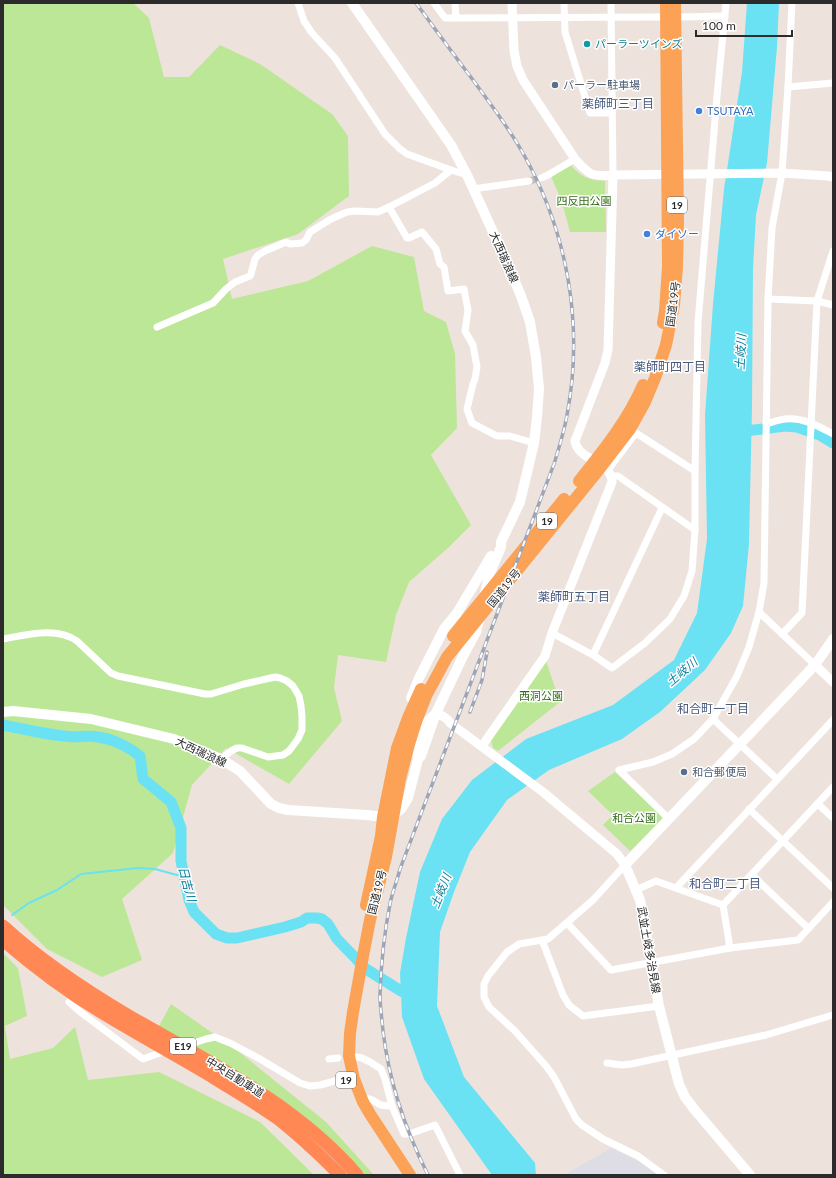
<svg xmlns="http://www.w3.org/2000/svg" width="836" height="1178" font-family="Lato,'Noto Sans JP',sans-serif">
	<rect width="100%" height="100%" fill="#ede3dc"/>
	<polygon fill="#dedde5" points="611,1148 638,1161 659,1175 564,1175"/>
	<g fill="#bce796">
		<polygon points="3,3 133,3 149,18 164,77 189,77 220,45 260,64 332,114 348,136 349,196 298,234 223,259 232,299 308,281 372,246 414,257 424,311 446,322 455,354 457,428 431,455 471,525 449,547 409,582 396,615 386,662 338,655 334,688 342,721 289,784 226,748 192,785 173,853 122,899 142,960 102,977 47,949 3,905"/>
		<path d="M 570,164 C 581,177 588,180 605,181 L 606,232 L 570,232 L 562,202 L 551,176 Z"/>
		<polygon points="546,661 560,702 498,751 493,748 491,740"/>
		<polygon points="615,772 664,818 630,851 603,825 613,815 588,791"/>
		<polygon points="3,953 18,968 27,1016 5,1026 10,1059 53,1048 75,1027 88,1080 159,1072 260,1122 314,1175 3,1175"/>
		<polygon points="171,1004 238,1051 326,1122 374,1175 363,1175 159,1026"/>
	</g>
	<polygon fill="#6ae2f4" points="747,3 779,3 777,47 767,163 756,215 753,268 752,407 749,544 743,606 731,633 705,670 660,712 622,739 549,770 507,800 470,852 454,892 440,932 437,1006 464,1077 535,1163 536,1175 492,1175 424,1079 402,1017 400,973 406,938 420,872 442,819 472,780 526,739 613,705 674,660 697,613 707,539 705,415 713,304 724,189 742,72"/>
	<g fill="none" stroke-linecap="round" stroke-linejoin="round">
		<polyline stroke="#6ae2f4" stroke-width="2" points="12,915 29,903 57,890 81,874 138,868 155,869 184,877"/>
		<g stroke="#6ae2f4" stroke-width="11">
			<polyline points="738,432 785,426 797,427 820,435 833,443"/>
			<path d="M 3,725 C 23,729 44,734 64,736 C 75,738 87,735 98,737 C 113,739 129,747 140,756 L 143,779 L 153,787 L 171,802 L 181,828 L 181,861 L 189,900 L 194,912 L 216,934 L 227,938 L 237,938 L 285,927 L 301,922 L 307,918 L 317,918 L 322,919 L 328,924 L 337,939 L 366,969 L 401,991 L 414,996"/>
		</g>
		<polyline stroke="#c6beb9" stroke-width="7" stroke-dasharray="7 3.5" stroke-linecap="butt" points="529,181 541,178"/>
		<g stroke="#fff" stroke-width="7">
			<polyline points="298,3 304,21 312,33 335,58 385,134 399,148 407,154 451,170"/>
			<polyline points="434,3 445,18 456,18 660,17"/>
			<polyline points="455,3 456,18"/>
			<polyline points="564,3 565,32 590,113 612,113"/>
			<polyline points="611,3 613,175"/>
			<polyline points="682,17 725,16"/>
			<polyline points="788,87 833,83"/>
			<polyline points="541,178 548,175 575,159"/>
			<polyline points="473,189 529,181"/>
			<polyline points="389,207 407,238 409,238 422,232 436,249 440,264 444,267 448,291 464,289 468,310 465,331 473,345 477,367 475,379 473,384 467,409 472,423 497,436 510,436 534,443"/>
			<polyline points="768,299 817,301 833,305"/>
			<polyline points="157,327 213,303 226,289 235,282 250,276 251,274 255,259 258,255 265,251 286,242 290,244 302,243 306,240 310,232 331,219 347,212 355,211 378,212 389,207 435,183 451,170 467,175"/>
			<path d="M 766,424 C 772,422 779,420 785,419 C 803,417 818,426 833,434"/>
			<polyline points="608,470 636,433 695,471"/>
			<polyline points="612,476 618,476 695,530"/>
			<polyline points="759,612 815,665"/>
			<polyline points="552,633 593,655 612,668 645,643 670,619 684,596 692,571 695,530 695,471 698,322 717,96 726,3"/>
			<polyline points="782,634 802,613 817,301 833,251"/>
			<path d="M 3,639 C 25,635 57,626 77,641 L 111,673 L 118,676 L 205,694 L 211,694 L 244,684 L 275,677 L 280,678 L 287,681 L 293,686 L 299,696 L 301,706 L 302,716 L 302,730 L 298,739 L 289,751 L 283,755 L 268,757 L 242,748 L 237,748 L 231,751 L 221,759"/>
			<polyline points="593,655 662,508"/>
			<polyline points="713,719 777,779"/>
			<polyline points="818,804 833,818"/>
			<polyline points="749,809 833,888"/>
			<polyline points="669,819 619,770 653,762 672,754 694,739 713,719 737,676 749,647 759,612 764,583 768,299 772,228 782,173 788,87 792,3"/>
			<polyline points="625,865 593,900 548,939 519,944 507,952 488,976 484,984 484,997 489,1007 515,1031 546,1066 554,1077 576,1119 582,1125 603,1139 638,1156 664,1175"/>
			<polyline points="752,875 808,928"/>
			<polyline points="676,888 833,720"/>
			<polyline points="636,890 656,881 723,905"/>
			<polyline points="723,905 833,787"/>
			<polyline points="723,905 730,948"/>
			<polyline points="567,923 611,970 730,948 798,940 833,902"/>
			<polyline points="542,940 563,995 569,1005 583,1016 659,1006"/>
			<polyline points="69,1002 79,1011 143,1059 160,1053"/>
			<polyline points="194,1043 206,1039 215,1037 230,1043 260,1059 300,1083 310,1086 320,1085 346,1078"/>
			<polyline points="356,1057 362,1058 370,1062 381,1069 385,1079 392,1106"/>
			<polyline points="329,1059 338,1058"/>
			<polyline points="607,1063 622,1065 631,1064 766,1035 833,1015"/>
			<path d="M 362,1100 C 371,1096 374,1102 381,1105 C 385,1106 388,1106 392,1106 L 404,1134 L 409,1134 L 435,1125 L 460,1175"/>
		</g>
		<g stroke="#fff" stroke-width="9">
			<path d="M 512,3 L 514,51 L 517,66 L 523,80 L 575,159 C 589,175 592,177 613,175 L 782,173 L 828,176 L 833,177"/>
			<polyline points="815,665 833,682"/>
			<path d="M 482,746 L 545,656 L 552,633 L 612,482 C 612,461 578,461 575,441 L 605,363 L 608,350 L 613,175"/>
			<path d="M 417,756 L 424,728 L 428,720 L 436,713 C 441,715 448,718 450,723 L 543,792 L 617,854 L 625,865"/>
		</g>
		<g stroke="#fff" stroke-width="10">
			<polyline points="352,3 451,145 467,175 509,267 521,296 530,322 536,357 539,389 537,417 534,443 520,502 501,542 501,547 489,575 484,598"/>
			<polyline points="411,698 419,678 444,629 457,613 491,556"/>
			<polyline points="3,712 13,711 91,719 174,739 221,759 240,771 271,804 279,808 288,810 367,815 383,817 393,816 402,808 408,798 418,759 421,756 436,713 463,656 476,632 480,617"/>
			<polyline points="750,1175 694,1109 685,1097 679,1084 659,1006 640,900 625,865 815,665 833,639"/>
		</g>
		<g stroke="#fba256" stroke-width="12">
			<polyline points="663,323 665,311 668,267 666,3"/>
			<path d="M 579,481 C 603,451 628,420 643,385"/>
			<polyline points="453,636 564,499"/>
			<polyline points="366,905 381,836 383,817 397,748 408,718 421,689"/>
			<polyline points="410,1175 370,1114 363,1102 354,1079 349,1056 350,1033 353,1012 363,956 370,920 386,857 400,779 409,744 417,719 426,696 447,657 597,472 630,429 645,402 655,378 666,345 674,305 677,267 678,217 675,3"/>
		</g>
		<g stroke="#f85" stroke-width="13">
			<path d="M 3,926 C 41,961 85,990 129,1016 C 209,1062 296,1104 357,1175"/>
			<path d="M 3,940 C 33,966 66,991 101,1012 C 137,1034 174,1054 211,1076 C 233,1090 256,1103 277,1118 C 300,1136 320,1155 340,1175"/>
		</g>
		<g stroke="#9ea5b6" stroke-width="3.5">
			<g id="rail">
				<path d="M 416,3 C 435,29 454,55 473,80 C 491,105 510,129 524,155 C 568,234 584,326 567,415 C 564,432 559,448 554,464 L 400,869 C 397,881 392,893 390,904 C 384,934 381,965 380,995 C 380,1007 382,1019 383,1031 C 389,1082 405,1129 428,1175"/>
				<polyline points="470,712 482,680 487,652"/>
			</g>
		</g>
		<use href="#rail" stroke="#fff" stroke-width="2" stroke-dasharray="6" stroke-linecap="butt"/>
	</g>
	<circle fill="#0f9aa8" stroke="#fff" stroke-width="1.5" cx="587" cy="44" r="4"/>
	<g fill="#5c6f8a" stroke="#fff" stroke-width="1.5">
		<circle cx="555" cy="85" r="4"/>
		<circle cx="684" cy="772" r="4"/>
	</g>
	<g fill="#3f7fe0" stroke="#fff" stroke-width="1.5">
		<circle cx="699" cy="111" r="4"/>
		<circle cx="647" cy="234" r="4"/>
	</g>
	<g text-anchor="middle" stroke-width="3" stroke-linejoin="round" paint-order="stroke">
		<g fill="#fff" stroke="#6b6b6b" stroke-width="1">
			<rect x="667" y="197" width="20" height="16" rx="3"/>
			<rect x="537" y="513" width="20" height="16" rx="3"/>
			<rect x="170" y="1038" width="26" height="16" rx="3"/>
			<rect x="336" y="1072" width="20" height="16" rx="3"/>
		</g>
		<g font-size="10" font-weight="bold" fill="#2b2b2b">
			<text x="677" y="209">19</text>
			<text x="547" y="525">19</text>
			<text x="183" y="1050">E19</text>
			<text x="346" y="1084">19</text>
		</g>
		<g font-size="11" fill="#0d838f" stroke="#fff" text-anchor="start">
			<text x="595" y="48">パーラーツインズ</text>
		</g>
		<g font-size="11" fill="#4e5e75" stroke="#fff" text-anchor="start">
			<text x="563" y="89">パーラー駐車場</text>
			<text x="692" y="776">和合郵便局</text>
		</g>
		<g font-size="11" fill="#366cbe" stroke="#fff" text-anchor="start">
			<text x="707" y="115">TSUTAYA</text>
			<text x="655" y="238">ダイソー</text>
		</g>
		<g font-size="11" fill="#346c17" stroke="#fff">
			<text x="584" y="205">四反田公園</text>
			<text x="541" y="700">西洞公園</text>
			<text x="634" y="822">和合公園</text>
		</g>
		<g font-size="11" fill="#2b2b2b" stroke="#fff">
			<text transform="translate(504 257) rotate(66)" y="4">大西瑞浪線</text>
			<text transform="translate(673 304) rotate(-82)" y="4">国道19号</text>
			<text transform="translate(504 588) rotate(-51)" y="4">国道19号</text>
			<text transform="translate(201 752) rotate(25)" y="4">大西瑞浪線</text>
			<text transform="translate(377 892) rotate(-76)" y="4">国道19号</text>
			<text transform="translate(649 950) rotate(80)" y="4">武並土岐多治見線</text>
			<text transform="translate(235 1077) rotate(32)" y="4">中央自動車道</text>
		</g>
		<g font-size="12" fill="#48597e" stroke="#fff">
			<text x="618" y="108">薬師町三丁目</text>
			<text x="670" y="371">薬師町四丁目</text>
			<text x="574" y="601">薬師町五丁目</text>
			<text x="713" y="713">和合町一丁目</text>
			<text x="725" y="888">和合町二丁目</text>
		</g>
		<g font-size="12" font-style="italic" fill="#087c9b" stroke="#fff">
			<text transform="translate(741 352) rotate(-87)" y="4">土岐川</text>
			<text transform="translate(682 672) rotate(-40)" y="4">土岐川</text>
			<text transform="translate(187 884) rotate(75)" y="4">日吉川</text>
			<text transform="translate(441 891) rotate(-68)" y="4">土岐川</text>
		</g>
	</g>
	<rect width="836" height="1178" fill="none" stroke="#2b2b2b" stroke-width="8"/>
	<path d="M696 30v6h96v-6" fill="none" stroke="#2b2b2b" stroke-width="2"/>
	<text x="702" y="30" font-size="12" fill="#2b2b2b" stroke="#ffffff" stroke-width="3" paint-order="stroke">100 m</text>
</svg>
